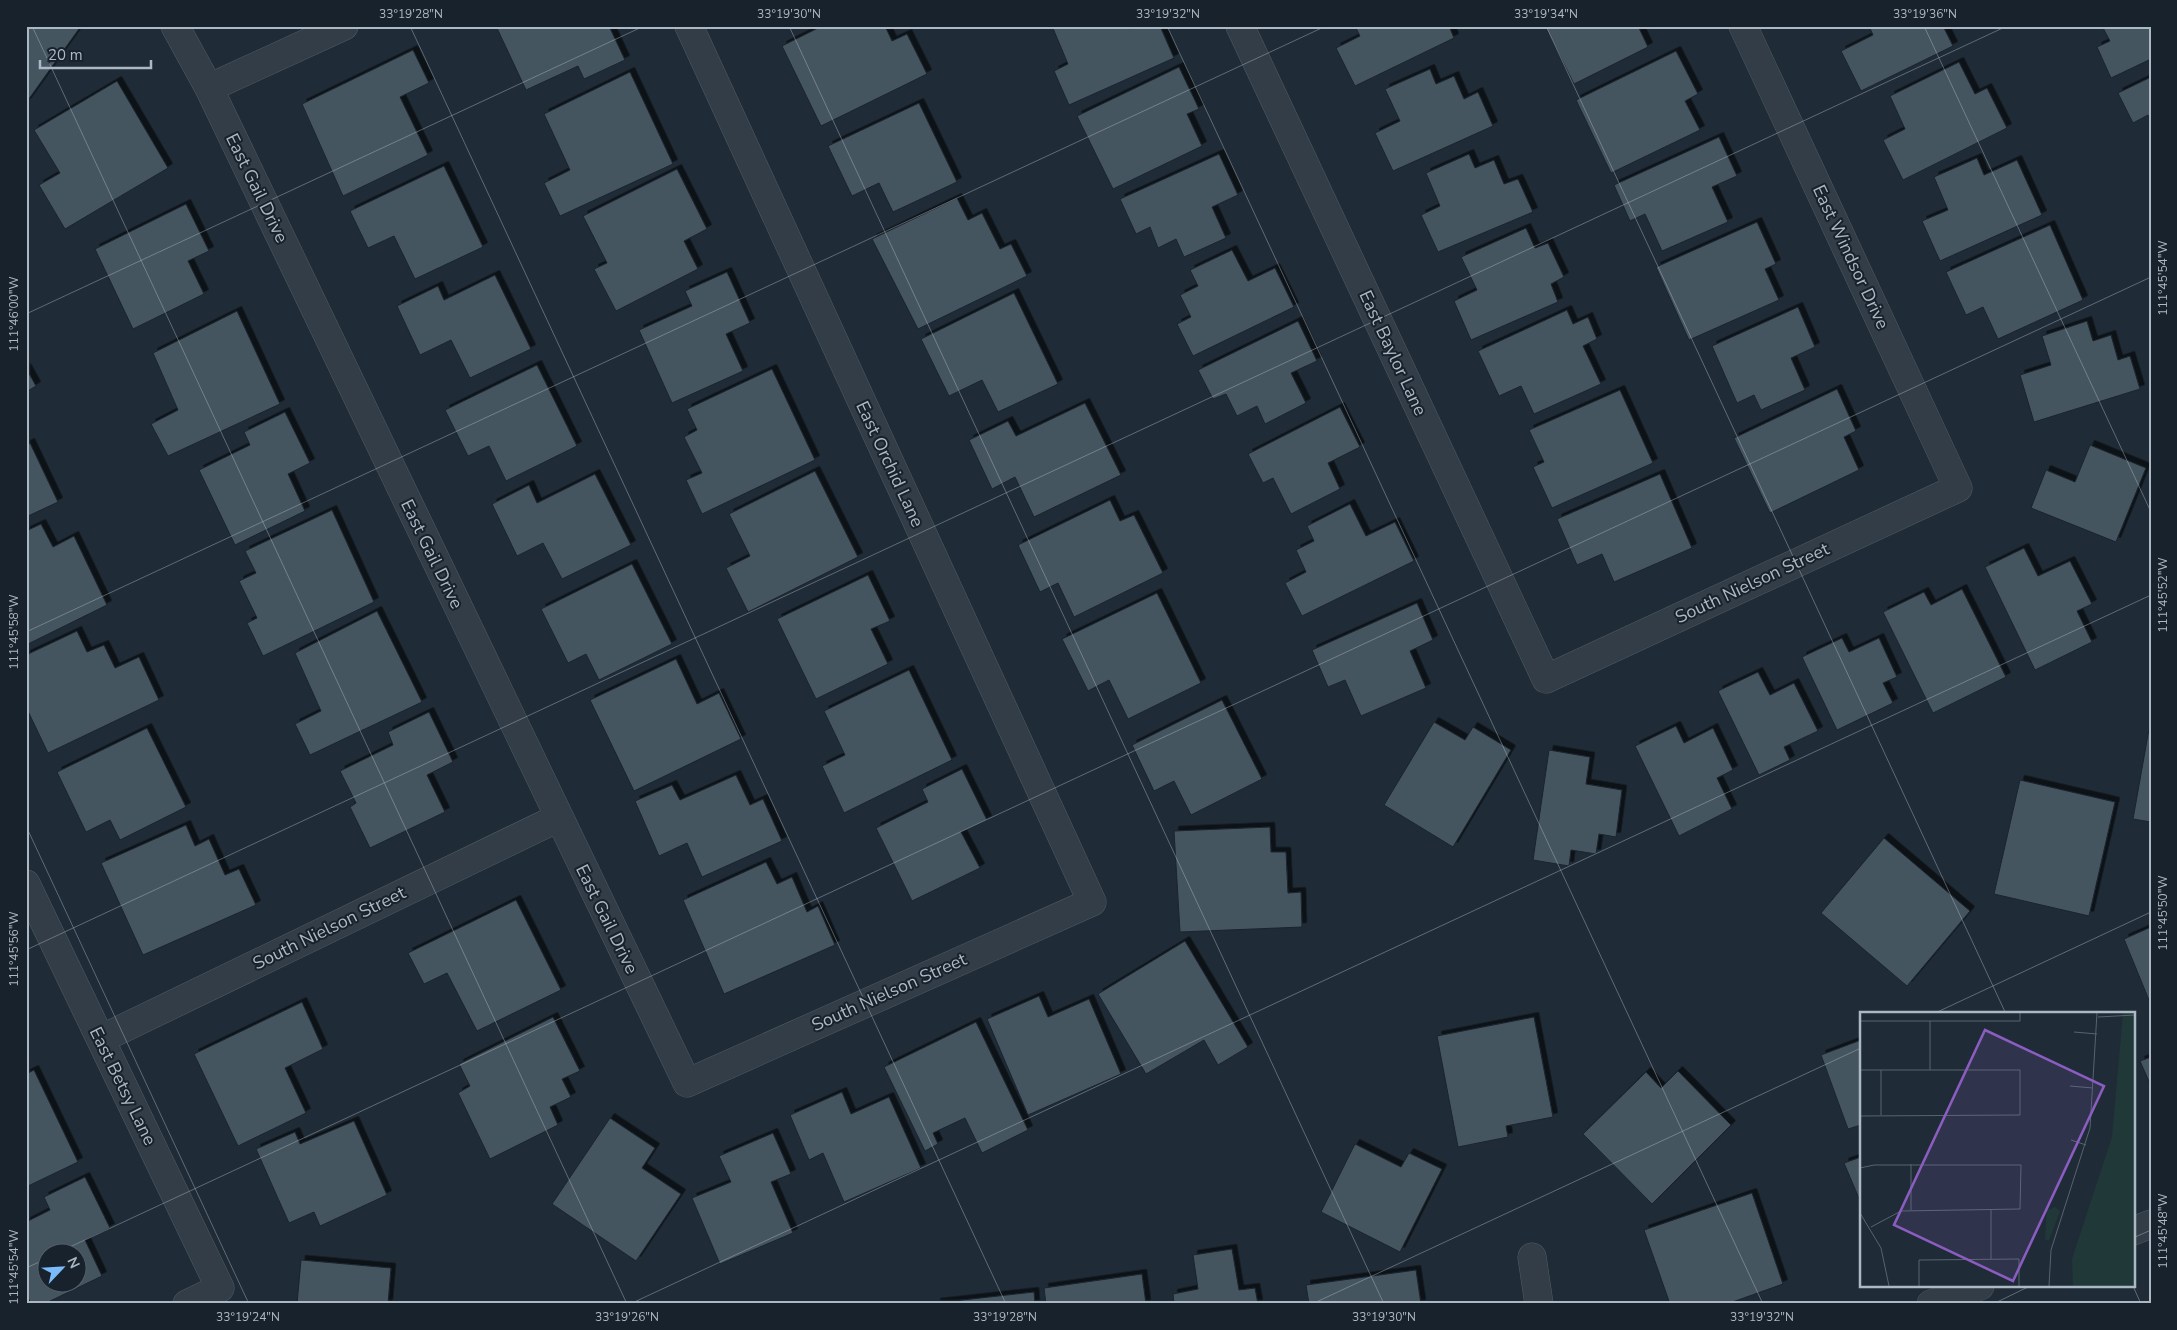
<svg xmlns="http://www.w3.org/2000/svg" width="2177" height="1330" font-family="'Nunito Sans',sans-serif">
	<defs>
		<filter id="shadow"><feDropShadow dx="4.5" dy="-4.5" stdDeviation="0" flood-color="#0009"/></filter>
	</defs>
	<rect width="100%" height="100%" fill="#1f2c37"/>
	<g fill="#455461" stroke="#1a242e" fill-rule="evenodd" filter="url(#shadow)">
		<polygon points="26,26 81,26 26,103"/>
		<polygon points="496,26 609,26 625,60 584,79 578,66 526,90"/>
		<polygon points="822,26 885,26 892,41 907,34 927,74 821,126 782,46"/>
		<polygon points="1052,26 1129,26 1130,29 1136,26 1160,26 1174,58 1069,105 1054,71 1068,64"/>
		<polygon points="1355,26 1449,26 1454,38 1355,86 1336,48 1360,36"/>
		<polygon points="1545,26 1638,26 1648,47 1574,84"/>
		<polygon points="1869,26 1943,26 1953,46 1861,91 1841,51 1873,35"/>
		<polygon points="2102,26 2151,26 2151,59 2111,78 2097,47 2110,41"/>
		<polygon points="413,50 429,83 400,97 428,155 343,196 302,104"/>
		<polygon points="1676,51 1698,94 1685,101 1700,130 1611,173 1576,100"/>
		<polygon points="1959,62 1975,94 1987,88 2007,128 1903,180 1883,140 1905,129 1890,96"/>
		<polygon points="1179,67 1199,109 1187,114 1202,146 1113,189 1077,116"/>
		<polygon points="1430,69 1436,84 1454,76 1464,99 1478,92 1493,126 1393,171 1375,133 1400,121 1385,89"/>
		<polygon points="630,72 673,164 560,216 544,183 570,170 544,114"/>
		<polygon points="2151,77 2151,122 2148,115 2133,123 2118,93"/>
		<polygon points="117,81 168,168 65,229 39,185 60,173 34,130"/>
		<polygon points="919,103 957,182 893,212 879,183 852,196 828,146"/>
		<polygon points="1719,137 1737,176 1712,187 1728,222 1662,251 1645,214 1630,221 1614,185"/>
		<polygon points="1219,154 1238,195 1212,207 1226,238 1184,257 1176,239 1158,248 1150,227 1136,234 1120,199"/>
		<polygon points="1469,154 1475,168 1494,160 1504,184 1518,179 1533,212 1438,252 1421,215 1440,206 1426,173"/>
		<polygon points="1977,158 1984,175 2017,160 2042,215 1940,261 1922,221 1948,210 1934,177"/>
		<polygon points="444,166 483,247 415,279 394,236 368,248 350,211"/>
		<polygon points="677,169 707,229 684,241 698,269 616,311 594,269 607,263 583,216"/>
		<polygon points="957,198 968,220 982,213 1000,249 1011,244 1027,276 918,329 872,239"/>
		<polygon points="186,204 209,251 188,261 204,294 133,329 95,249"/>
		<polygon points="1757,222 1776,264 1765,269 1779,300 1689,340 1656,267"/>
		<polygon points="2050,225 2083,300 1998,339 1983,307 1966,315 1946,272"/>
		<polygon points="1526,228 1535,248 1548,243 1564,277 1551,284 1558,302 1471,340 1454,301 1477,290 1461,257"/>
		<polygon points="1232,250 1248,281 1275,268 1294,307 1193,356 1177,324 1191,317 1180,295 1198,286 1190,270"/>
		<polygon points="727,272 750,323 726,334 743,371 672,403 639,330 692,306 685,291"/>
		<polygon points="495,275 531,349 470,378 451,340 420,355 397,306 438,286 444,300"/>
		<polygon points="1014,293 1058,384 998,412 982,380 949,396 921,339"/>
		<polygon points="1798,307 1815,347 1791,358 1805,390 1761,410 1754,395 1737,403 1712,346"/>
		<polygon points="1567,310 1573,324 1588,317 1597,339 1583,346 1601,384 1534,414 1521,386 1499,396 1478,351"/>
		<polygon points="237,311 280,404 168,456 151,424 178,410 153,353"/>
		<polygon points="1298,321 1317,361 1291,373 1306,403 1265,424 1257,406 1237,416 1226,394 1213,399 1198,370"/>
		<polygon points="2087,321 2093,341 2111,335 2118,360 2130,356 2140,389 2034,422 2020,375 2051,365 2042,336"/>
		<polygon points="537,365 577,446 506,481 489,446 468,456 445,410"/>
		<polygon points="26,368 36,386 26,392"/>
		<polygon points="772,369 815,460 702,514 686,480 702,473 684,437 697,430 687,409"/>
		<polygon points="1837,389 1856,431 1844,437 1859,470 1770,513 1734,438"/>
		<polygon points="1620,390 1653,463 1552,508 1533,467 1544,462 1529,430"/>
		<polygon points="1085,403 1121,475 1034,517 1015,477 992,489 969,440 1008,421 1016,436"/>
		<polygon points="1340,407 1360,447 1328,463 1340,489 1291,514 1273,478 1263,483 1248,454"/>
		<polygon points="285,412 310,463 288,474 305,511 235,545 199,470 250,445 244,432"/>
		<polygon points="30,443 58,502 26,517 26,445"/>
		<polygon points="2090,445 2146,468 2116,542 2031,508 2046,470 2075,482"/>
		<polygon points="815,471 858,557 748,612 726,568 750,556 729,514"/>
		<polygon points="595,474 631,545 562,579 543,543 517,556 492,504 529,485 537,503"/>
		<polygon points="1660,474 1692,548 1614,582 1602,554 1577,565 1557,519"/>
		<polygon points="1110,500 1120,521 1134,515 1163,573 1074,617 1058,583 1040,592 1018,545"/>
		<polygon points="1350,504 1366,536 1395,522 1414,561 1302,616 1285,583 1306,572 1296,550 1314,541 1307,526"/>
		<polygon points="332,510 374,602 263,656 247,623 257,618 239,581 256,573 245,551"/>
		<polygon points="41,524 53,547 74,536 107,605 26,645 26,531"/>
		<polygon points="2024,548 2038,576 2070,561 2092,604 2077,611 2092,642 2035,670 1985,567"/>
		<polygon points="632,564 672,644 599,680 586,654 568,663 541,609"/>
		<polygon points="868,575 890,621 871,629 888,664 816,699 777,619"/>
		<polygon points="1962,589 2006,677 1933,713 1883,612 1924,592 1931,605"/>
		<polygon points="1157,593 1201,683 1128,719 1109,680 1088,691 1062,639"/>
		<polygon points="1417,603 1433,640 1410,651 1426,688 1361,716 1345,680 1328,687 1312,650"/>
		<polygon points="377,611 422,702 310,755 295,724 321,711 295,653"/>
		<polygon points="77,631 87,652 104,645 115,668 139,657 159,700 48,753 26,707 26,655"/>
		<polygon points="1842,638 1849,652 1879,638 1897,677 1883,683 1893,703 1837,730 1802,657"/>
		<polygon points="676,659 697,704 719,693 741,739 634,791 590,700"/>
		<polygon points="909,670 952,760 844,813 822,766 845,755 824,711"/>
		<polygon points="1758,672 1770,695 1794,683 1818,731 1784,747 1790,760 1759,775 1718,691"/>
		<polygon points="1222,700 1262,779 1191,815 1174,781 1154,791 1132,745"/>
		<polygon points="429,712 453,762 427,775 445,812 370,848 350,807 356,803 340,771 393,745 388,732"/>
		<polygon points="1434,722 1465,740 1473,727 1511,750 1453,847 1384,805"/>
		<polygon points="1676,726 1684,743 1713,728 1733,770 1717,778 1732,809 1679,836 1635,746"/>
		<polygon points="147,728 186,807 120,840 110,820 86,832 57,772"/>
		<polygon points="2149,729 2151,730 2151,822 2133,819"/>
		<polygon points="1549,750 1590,757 1586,784 1622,790 1616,837 1599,834 1596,854 1571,850 1569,866 1533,860"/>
		<polygon points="962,769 987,820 961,832 980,868 912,901 876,828 928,802 922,789"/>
		<polygon points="736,775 750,805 763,799 782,841 702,877 687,843 659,856 635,801 672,785 680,800"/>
		<polygon points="2020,780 2115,802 2089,916 1994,894"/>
		<polygon points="186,825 195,846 209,839 225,875 239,869 256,905 143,955 101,863"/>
		<polygon points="1270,827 1271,852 1286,852 1288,893 1301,892 1302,927 1180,932 1174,831"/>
		<polygon points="1884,838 1970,911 1907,986 1821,913"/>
		<polygon points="766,862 777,884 792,877 807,912 818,906 835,945 724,994 683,900"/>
		<polygon points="516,900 561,990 477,1031 447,973 424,984 408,953"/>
		<polygon points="2151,927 2151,1005 2124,939"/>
		<polygon points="1185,941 1248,1047 1218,1065 1204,1040 1146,1074 1098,994"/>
		<polygon points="1039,996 1048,1017 1089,999 1121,1074 1028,1115 987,1019"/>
		<polygon points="302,1002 323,1049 285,1068 306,1113 238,1146 194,1054"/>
		<polygon points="553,1017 580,1071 562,1079 571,1097 550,1107 558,1125 490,1159 458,1093 470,1086 459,1064"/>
		<polygon points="1534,1017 1553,1117 1506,1126 1508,1137 1458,1147 1437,1036"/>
		<polygon points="976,1022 1028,1130 982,1153 965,1118 933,1133 938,1144 925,1151 884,1067"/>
		<polygon points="1861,1040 1861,1125 1848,1129 1821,1055"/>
		<polygon points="2151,1057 2151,1086 2140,1061"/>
		<polygon points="34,1070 78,1162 26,1187 26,1074"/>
		<polygon points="1678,1071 1731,1125 1652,1204 1583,1134 1646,1072 1661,1088"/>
		<polygon points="842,1092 851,1114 889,1097 921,1168 844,1202 823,1153 809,1160 790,1115"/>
		<polygon points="610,1118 655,1148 642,1168 681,1194 636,1261 552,1204"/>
		<polygon points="354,1121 387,1195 320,1226 314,1212 289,1223 256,1149 295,1132 300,1144"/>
		<polygon points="773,1133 791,1174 771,1182 793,1233 720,1264 692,1198 731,1182 719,1156"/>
		<polygon points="1355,1144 1401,1167 1409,1153 1442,1169 1400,1252 1321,1212"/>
		<polygon points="1861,1157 1861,1203 1844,1163"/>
		<path d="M 85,1177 L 110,1228 L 85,1240 L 102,1276 L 44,1304 L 31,1304 L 26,1293 L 26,1222 L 50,1210 L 44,1197 ZM 48,1252 L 78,1252 L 78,1282 L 48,1282 Z"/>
		<polygon points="1752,1193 1783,1284 1727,1304 1670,1304 1644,1230"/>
		<polygon points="1232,1249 1239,1290 1255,1288 1258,1304 1174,1304 1173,1294 1198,1289 1193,1255"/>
		<polygon points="301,1260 391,1268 388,1304 297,1304"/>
		<polygon points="1416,1270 1421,1304 1309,1304 1306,1285"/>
		<polygon points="1142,1274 1146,1304 1046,1304 1044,1288"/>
		<polygon points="1034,1292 1035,1304 936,1304 936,1303"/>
	</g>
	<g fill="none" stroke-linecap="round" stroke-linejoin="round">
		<g stroke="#505b65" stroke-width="29">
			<g id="street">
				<polyline points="175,26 209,88 687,1083 1092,902 689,26"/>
				<polyline points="1240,26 1546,679 1958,488 1743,26"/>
				<polyline points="209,88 344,26"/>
				<polyline points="26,884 220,1288 187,1304"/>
				<polyline points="101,1039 558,818"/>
				<polyline points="2133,1231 2151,1224"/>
				<polyline points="1532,1257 1539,1304"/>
				<polyline points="1931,1304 1980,1286"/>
			</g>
		</g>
		<use href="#street" stroke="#323d47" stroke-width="28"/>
	</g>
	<path fill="none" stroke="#acb8c4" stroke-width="1" stroke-opacity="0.45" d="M 32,26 L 627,1304M 410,26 L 1006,1304M 789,26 L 1384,1304M 1167,26 L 1763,1304M 1546,26 L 2006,1014M 1924,26 L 2151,512M 26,314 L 644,26M 26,632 L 1326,26M 26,826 L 249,1304M 26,950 L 2007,26M 1933,1014 L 2151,912M 2133,1238 L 2151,1230M 59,1252 L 2151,277M 26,1268 L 48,1258M 2133,1286 L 2141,1304M 630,1304 L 2151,595M 1312,1304 L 1861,1048M 1993,1304 L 2030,1286"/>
	<g text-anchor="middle" stroke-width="4" stroke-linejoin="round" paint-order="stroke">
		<g font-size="18" fill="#acb8c4" stroke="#18222c">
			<text transform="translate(257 188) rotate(64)" y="6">East Gail Drive</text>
			<text transform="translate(1851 257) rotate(65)" y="6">East Windsor Drive</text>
			<text transform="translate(1393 353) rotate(65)" y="6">East Baylor Lane</text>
			<text transform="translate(890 464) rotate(65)" y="6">East Orchid Lane</text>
			<text transform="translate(432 554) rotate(64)" y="6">East Gail Drive</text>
			<text transform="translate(1752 583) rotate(-25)" y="6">South Nielson Street</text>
			<text transform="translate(607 919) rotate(64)" y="6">East Gail Drive</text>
			<text transform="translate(329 928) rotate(-26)" y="6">South Nielson Street</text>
			<text transform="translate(889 992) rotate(-24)" y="6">South Nielson Street</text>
			<text transform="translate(123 1086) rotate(64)" y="6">East Betsy Lane</text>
		</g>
	</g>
	<g transform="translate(1860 1012)">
		<rect width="275" height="275" fill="#1f2c37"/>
		<path d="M 263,1 L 275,1 L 275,274 L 213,274 L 212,247 L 252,125 ZM 195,195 L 200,199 L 189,228 L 185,228 L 187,198 Z" fill="#213838"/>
		<path fill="none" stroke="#57646f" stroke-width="1" d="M 238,5 L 275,3M 0,9 L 160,9 L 160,1M 214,20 L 237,22M 0,58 L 160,58 L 160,103 L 0,104M 21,58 L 21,103M 70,58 L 70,9M 210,74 L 233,76M 211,128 L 226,133M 0,156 L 14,153 L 161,153 L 160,197 L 41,199 L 11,215M 131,197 L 131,247M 51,198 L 51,152M 0,201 L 21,236 L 29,274M 59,274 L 59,248 L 159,247 L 159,274M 189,274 L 191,238 L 230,116 L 237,1"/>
		<path fill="#8c5dc1" fill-opacity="0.15" stroke="#8c5dc1" stroke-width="2.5" d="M 125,18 L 244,74 L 153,269 L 34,213 Z"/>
		<rect width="275" height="275" fill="none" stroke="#acb8c4" stroke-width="2.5"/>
	</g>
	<rect width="2177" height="1330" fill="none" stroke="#18222c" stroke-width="55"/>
	<g transform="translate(62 1268) rotate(65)"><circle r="24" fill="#18222c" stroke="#535e69"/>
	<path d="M0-4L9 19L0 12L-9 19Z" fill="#7bbbfa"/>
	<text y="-8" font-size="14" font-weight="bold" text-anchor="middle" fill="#acb8c4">N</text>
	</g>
	<path d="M40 60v8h111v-8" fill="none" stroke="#acb8c4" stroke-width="2.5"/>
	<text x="48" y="60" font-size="15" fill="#acb8c4" stroke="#18222c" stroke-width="4" paint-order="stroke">20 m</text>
	<rect x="28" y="28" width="2122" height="1274" fill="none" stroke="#acb8c4" stroke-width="2"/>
	<g font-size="12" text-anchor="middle" fill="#acb8c4">
		<text x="411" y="18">33°19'28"N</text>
		<text x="789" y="18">33°19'30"N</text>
		<text x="1168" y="18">33°19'32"N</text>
		<text x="1546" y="18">33°19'34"N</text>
		<text x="1925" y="18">33°19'36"N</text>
		<text transform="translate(2163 278) rotate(-90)" y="4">111°45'54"W</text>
		<text transform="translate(14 314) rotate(-90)" y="4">111°46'00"W</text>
		<text transform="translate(2163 595) rotate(-90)" y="4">111°45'52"W</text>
		<text transform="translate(14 632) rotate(-90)" y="4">111°45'58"W</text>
		<text transform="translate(2163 913) rotate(-90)" y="4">111°45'50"W</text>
		<text transform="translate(14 949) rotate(-90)" y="4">111°45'56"W</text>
		<text transform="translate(2163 1231) rotate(-90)" y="4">111°45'48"W</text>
		<text transform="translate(14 1267) rotate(-90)" y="4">111°45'54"W</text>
		<text x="248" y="1321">33°19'24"N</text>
		<text x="627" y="1321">33°19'26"N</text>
		<text x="1005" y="1321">33°19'28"N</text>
		<text x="1384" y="1321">33°19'30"N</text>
		<text x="1762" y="1321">33°19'32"N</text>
	</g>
</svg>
